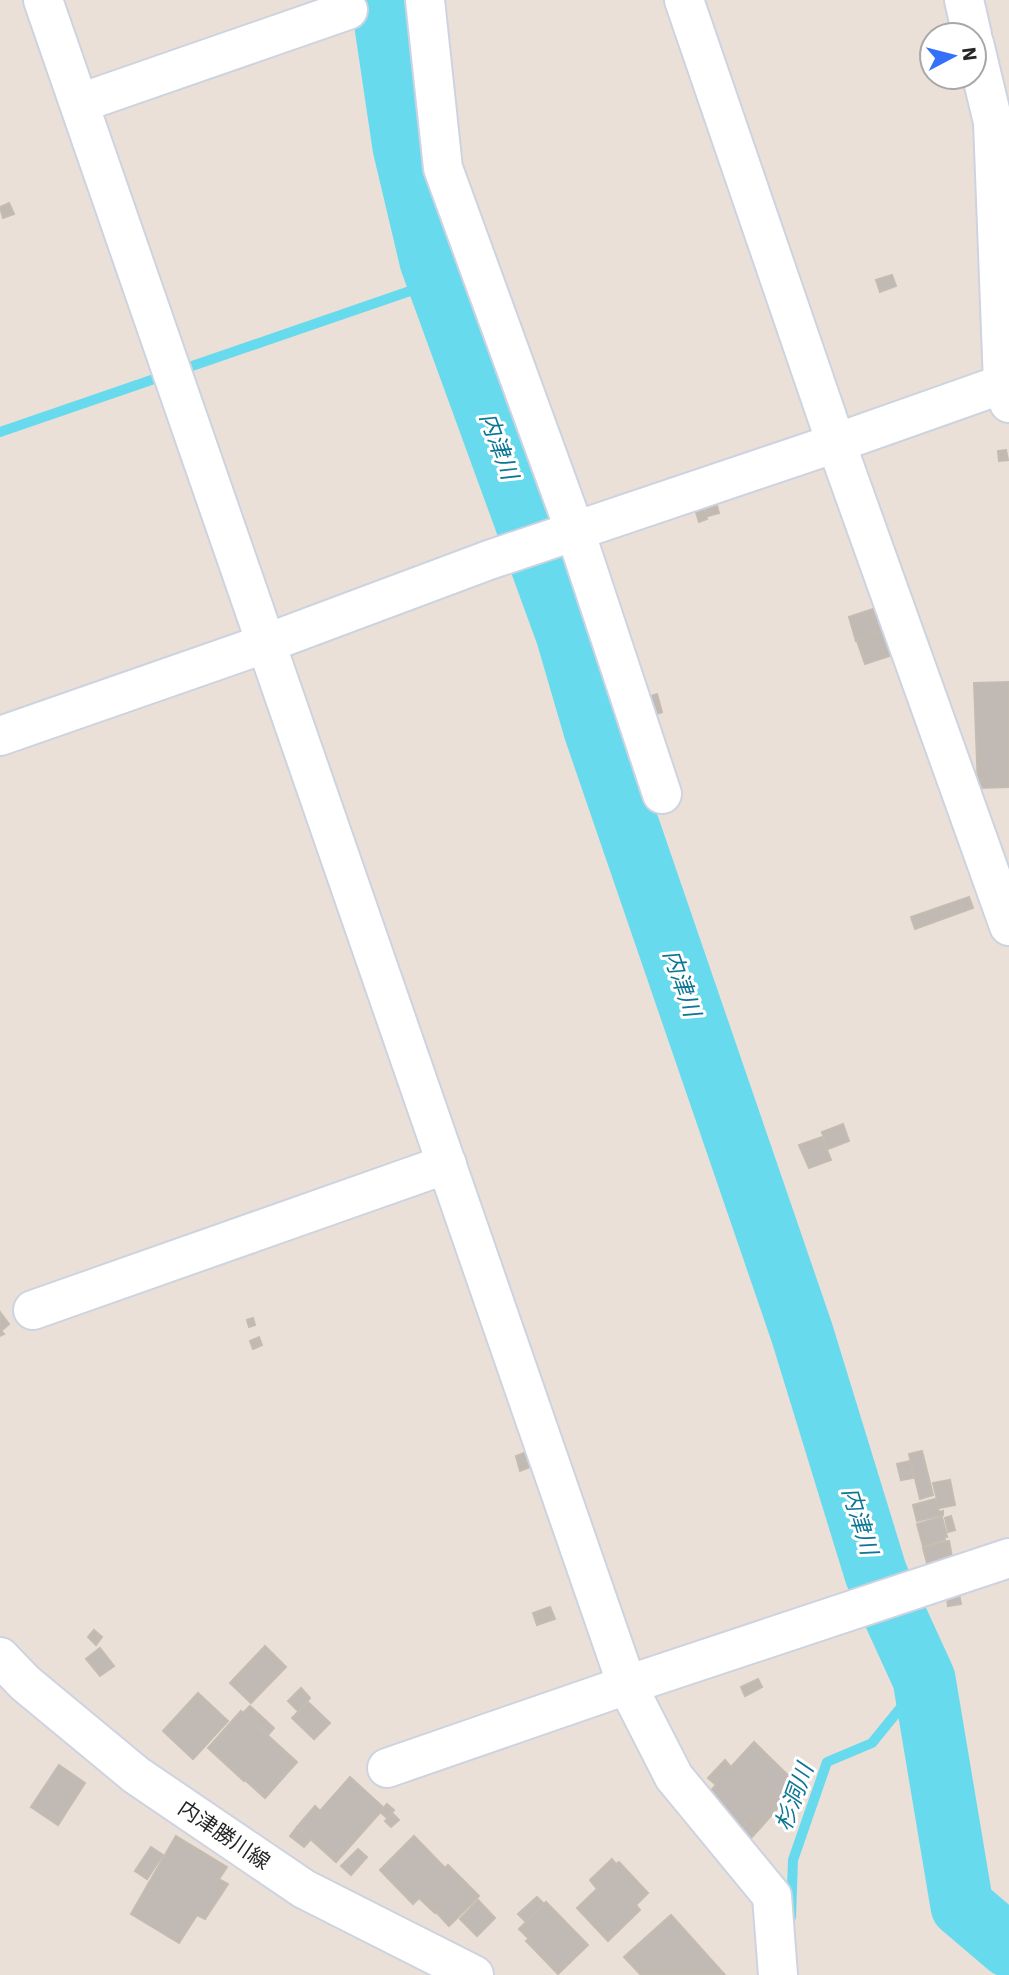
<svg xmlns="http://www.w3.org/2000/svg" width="1009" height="1975" font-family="'IBM Plex Sans','Noto Sans JP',sans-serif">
	<rect width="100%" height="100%" fill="#eae0d7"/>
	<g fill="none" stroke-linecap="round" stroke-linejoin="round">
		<g stroke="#68daee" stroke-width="10">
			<polyline points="0,432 413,290 431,261"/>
			<polyline points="791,1917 793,1860 827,1762 872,1743 924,1679"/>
		</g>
		<polyline stroke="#68daee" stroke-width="63" points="385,0 386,26 404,147 431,261 567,634 595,730 802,1333 876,1574 924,1679 962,1906 1009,1946"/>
	</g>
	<g fill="#c1bab4" stroke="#c4bbb1" stroke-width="2">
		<polygon points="9,203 14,214 3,218 0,207"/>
		<polygon points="892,275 896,286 880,292 876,280"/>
		<polygon points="1006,450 1008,460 999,461 998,451"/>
		<polygon points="716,502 719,513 708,516 705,506"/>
		<polygon points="703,506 707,519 699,522 695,509"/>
		<polygon points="879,607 887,631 856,641 849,617"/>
		<polygon points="887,631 895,654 865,664 857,641"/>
		<polygon points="1009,682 1009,787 978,788 974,683"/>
		<polygon points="657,694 662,712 645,718 640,700"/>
		<polygon points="969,897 973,908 915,929 911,917"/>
		<polygon points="843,1124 849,1141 828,1149 822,1132"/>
		<polygon points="822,1137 831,1160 809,1168 799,1145"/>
		<polygon points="0,1312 9,1324 1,1331 4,1334 0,1336"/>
		<polygon points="253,1318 255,1325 249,1327 247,1320"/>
		<polygon points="259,1337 262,1345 253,1349 250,1341"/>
		<polygon points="529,1451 533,1466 520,1471 516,1456"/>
		<polygon points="922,1451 933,1495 920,1499 909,1454"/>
		<polygon points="910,1461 913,1478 901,1480 897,1464"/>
		<polygon points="950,1480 955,1505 939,1508 933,1483"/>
		<polygon points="935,1499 939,1512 943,1511 943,1515 917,1521 913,1505"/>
		<polygon points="951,1516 955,1530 948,1532 945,1518"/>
		<polygon points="942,1517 947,1537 944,1537 945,1540 923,1546 917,1524"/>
		<polygon points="949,1541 952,1557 928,1567 923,1548"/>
		<polygon points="958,1589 961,1604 948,1606 946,1591"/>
		<polygon points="550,1607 555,1619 537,1625 533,1613"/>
		<polygon points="94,1630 102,1637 96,1645 88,1637"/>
		<polygon points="265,1646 286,1667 251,1703 230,1683"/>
		<polygon points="100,1648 114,1666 100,1676 86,1659"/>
		<polygon points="758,1679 762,1687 745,1696 741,1687"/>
		<polygon points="301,1688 310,1698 298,1711 288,1701"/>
		<polygon points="198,1693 228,1721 193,1759 163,1731"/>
		<polygon points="308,1702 330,1723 314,1739 292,1718"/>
		<polygon points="250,1706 274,1728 268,1735 243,1713"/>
		<polygon points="241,1711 297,1762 265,1798 245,1780 244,1781 208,1748"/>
		<polygon points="754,1742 798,1785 761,1827 751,1817 741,1829 705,1797 716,1785 708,1778 725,1760 731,1767"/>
		<polygon points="59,1765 85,1783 58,1825 31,1807"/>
		<polygon points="350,1777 384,1808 336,1862 297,1827 315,1806 320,1811"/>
		<polygon points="387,1804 394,1810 387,1818 380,1812"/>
		<polygon points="393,1814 399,1820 391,1827 385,1821"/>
		<polygon points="751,1817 761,1827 751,1838 741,1829"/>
		<polygon points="297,1827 311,1839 304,1847 290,1836"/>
		<polygon points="176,1836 227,1867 219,1879 228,1884 205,1919 197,1915 179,1943 131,1914"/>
		<polygon points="414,1836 445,1868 448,1865 466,1883 435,1913 419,1898 413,1904 380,1870"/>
		<polygon points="151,1847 163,1855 147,1879 135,1871"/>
		<polygon points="358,1849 367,1857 351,1875 341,1866"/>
		<polygon points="612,1859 616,1864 619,1862 648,1893 636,1905 640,1910 608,1941 577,1908 597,1889 590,1880"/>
		<polygon points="466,1883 479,1896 449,1926 436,1912"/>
		<polygon points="537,1897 544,1904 526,1922 518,1914"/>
		<polygon points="478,1900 495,1918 477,1936 460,1919"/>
		<polygon points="546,1902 588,1945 558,1974 526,1941 529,1939 519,1929"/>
		<polygon points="671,1915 725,1975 641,1975 624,1957"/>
	</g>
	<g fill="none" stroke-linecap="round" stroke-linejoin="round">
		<g stroke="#cdd3e0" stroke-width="42">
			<g id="minor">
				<polyline points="43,0 627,1685 674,1777 772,1896 778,1975"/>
				<polyline points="425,0 443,168 575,531 662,794"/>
				<polyline points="684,0 836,443 1009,926"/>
				<polyline points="964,0 972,35"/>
				<polyline points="974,43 993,122 1003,384 1009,403"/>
				<polyline points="80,103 348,10"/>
				<polyline points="0,736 267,643 489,560 836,443 1003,384"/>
				<polyline points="33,1310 447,1164"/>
				<polyline points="387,1768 627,1685 1009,1558"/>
			</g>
		</g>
		<g stroke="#cdd3e0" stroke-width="42">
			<polyline id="secondary" points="0,1657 25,1683 136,1775 304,1889 474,1975"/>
		</g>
		<use href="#minor" stroke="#fff" stroke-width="38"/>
		<use href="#secondary" stroke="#fff" stroke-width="38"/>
	</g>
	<g text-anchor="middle" stroke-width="6" stroke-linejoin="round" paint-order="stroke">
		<g font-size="21" fill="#262626" stroke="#fff">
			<text transform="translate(224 1835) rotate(34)" y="7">内津勝川線</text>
		</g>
		<g font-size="23" font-style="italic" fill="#0c7695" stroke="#fff">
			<text transform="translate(499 446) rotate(70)" y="8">内津川</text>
			<text transform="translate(682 983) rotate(71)" y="8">内津川</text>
			<text transform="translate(860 1521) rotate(73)" y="8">内津川</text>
			<text transform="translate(794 1797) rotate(-70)" y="8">杉洞川</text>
		</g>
	</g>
	<g transform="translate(953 56) rotate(83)"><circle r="33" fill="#ffffff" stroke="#a8a8a8" stroke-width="2"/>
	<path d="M0-5L12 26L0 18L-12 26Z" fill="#3470fa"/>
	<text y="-10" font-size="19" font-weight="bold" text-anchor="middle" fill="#262626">N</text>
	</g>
</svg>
